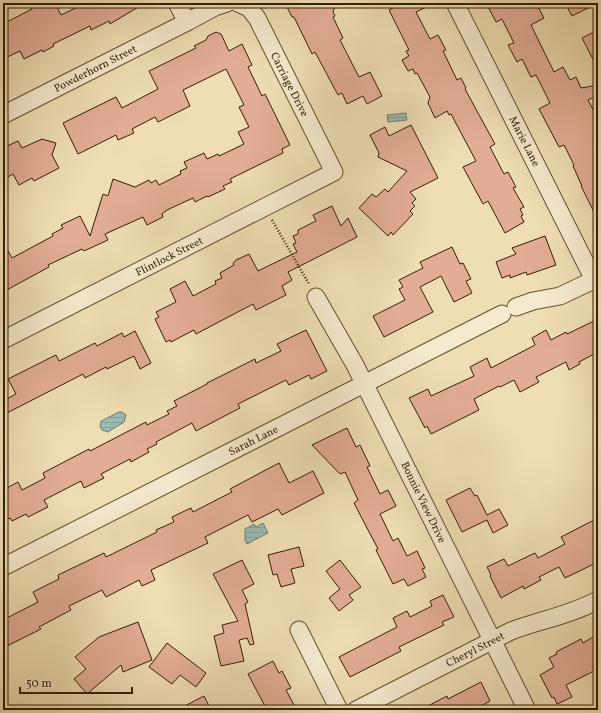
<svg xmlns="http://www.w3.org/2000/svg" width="601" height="713" font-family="Vollkorn,serif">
	<defs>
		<pattern id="water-rules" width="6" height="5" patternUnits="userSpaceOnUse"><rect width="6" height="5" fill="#9bbbb3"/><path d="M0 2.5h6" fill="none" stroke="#86a098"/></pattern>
	</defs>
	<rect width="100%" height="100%" fill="#efdeb4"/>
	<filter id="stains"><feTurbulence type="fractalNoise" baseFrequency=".005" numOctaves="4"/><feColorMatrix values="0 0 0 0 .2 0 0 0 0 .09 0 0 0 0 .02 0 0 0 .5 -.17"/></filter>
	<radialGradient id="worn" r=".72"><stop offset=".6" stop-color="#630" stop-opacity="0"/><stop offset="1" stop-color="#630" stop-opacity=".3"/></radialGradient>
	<g fill="url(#water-rules)" stroke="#717d6c">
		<polygon points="406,113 407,120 388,122 387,115"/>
		<polygon points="119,412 122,412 126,415 124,422 108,432 102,430 100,427 101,421"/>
		<polygon points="263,523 268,533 247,544 245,540 245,529 254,524 256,527"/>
	</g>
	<g fill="#e3ad95" stroke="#331f01">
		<polygon points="29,3 55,3 61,15 86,3 145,3 110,24 109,21 91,30 90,26 53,44 54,46 43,52 42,50 24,59 20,51 3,59 3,24 32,9"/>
		<polygon points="285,3 336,3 333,12 335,16 333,17 343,38 340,40 359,77 370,72 382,96 367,104 363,96 347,104 342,93 338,95 315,52 312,54 294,17 292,17"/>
		<polygon points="403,3 435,3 416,12 430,39 438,35 446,50 443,51 457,80 461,78 466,88 465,89 495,144 490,147 504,174 508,172 516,187 513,188 524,207 520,209 523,215 521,216 524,222 505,233 488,201 483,204 463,167 476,161 451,114 449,115 447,111 435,118 428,103 430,97 417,73 415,74 413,69 408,71 402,60 409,56 406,51 409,50 389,10"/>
		<polygon points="486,3 536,3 544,18 531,25 554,72 563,67 570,80 576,77 581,88 598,85 598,95 588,100 598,119 598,220 581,186 582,186 573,166 574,165 564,145 559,147 539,109 550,103 536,75 531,77 522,59 517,62 508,45 514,43 502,19 496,22"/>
		<polygon points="565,3 598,3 572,16"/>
		<polygon points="598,30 598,69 582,38"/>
		<polygon points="216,32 221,34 229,51 242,44 252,65 248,67 262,96 265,94 290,145 282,149 283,153 230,179 232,182 223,186 225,189 208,197 207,196 195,202 193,198 167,210 162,214 163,217 147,225 143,217 105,234 108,240 84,251 82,249 48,265 49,267 3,292 3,242 12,258 53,236 52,234 63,228 61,225 80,216 90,236 103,194 108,196 113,179 135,187 149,180 151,183 156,180 159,185 181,174 180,171 187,168 184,162 204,153 207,159 218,154 219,156 244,144 238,132 249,127 239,107 244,105 226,69 183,90 190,106 158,122 155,117 132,129 134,133 118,140 116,135 78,154 63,123 116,97 122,108 158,89 149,71 196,48 194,46 206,40 208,36"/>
		<polygon points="411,125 438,178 410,192 416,199 412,203 415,206 410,211 413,214 393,235 391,232 388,236 359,208 372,194 376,197 385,189 388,192 407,171 378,157 379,153 370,135 385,127 389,136"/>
		<polygon points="42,139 56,143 52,155 59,168 34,181 32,178 19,185 13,174 3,180 3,148 18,141 22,148"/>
		<polygon points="332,206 341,226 348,218 357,237 288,272 292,280 282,286 286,295 256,310 253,304 196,334 194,330 171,342 170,340 166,342 155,319 159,317 156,312 176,302 170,289 185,281 193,296 216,284 215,281 222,278 220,273 234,265 233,263 236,260 249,254 258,271 297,252 293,244 296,243 293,236 298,234 298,230 316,221 313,215"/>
		<polygon points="545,236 556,265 527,275 526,272 510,278 510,275 502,278 496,262 516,254 512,248"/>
		<polygon points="452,247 460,264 463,263 471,279 466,281 472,293 454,302 441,276 420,287 433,312 384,337 373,316 405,300 399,289 403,287 399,280 423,268 420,262"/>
		<polygon points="598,319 598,352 579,362 580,364 569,370 566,362 536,377 539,382 520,392 514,380 500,387 499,386 474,399 479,410 431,434 427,426 425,428 409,398 428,389 431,396 474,376 470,367 487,358 491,368 535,345 532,338 546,330 551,340 566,332 567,334"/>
		<polygon points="306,330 327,371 311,379 309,375 289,385 286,380 238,404 240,408 196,431 192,423 156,442 157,444 147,449 149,452 131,462 130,459 101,474 104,478 84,488 81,481 44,500 48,507 28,517 26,514 12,521 10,518 3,521 3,490 18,482 22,490 45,478 43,473 89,449 90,451 146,422 147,425 169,414 167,411 177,406 174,401 207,384 207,383 255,359 256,363 281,351 277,344"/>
		<polygon points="135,331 151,363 140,369 134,356 107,369 106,367 85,378 83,374 3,415 3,401 16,394 8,379 56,355 59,361 95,343 97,346 122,333 124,337"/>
		<polygon points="347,428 356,447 360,445 370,466 367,467 380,494 388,490 396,506 380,514 393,541 398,538 407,556 417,551 425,568 422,569 426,577 408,586 404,579 393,584 376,550 378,549 354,503 358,500 345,472 340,474 312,445"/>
		<polygon points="279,463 289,483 313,471 324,493 282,515 278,509 252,522 248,515 205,537 208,543 151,570 155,580 142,586 139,580 106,597 102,590 69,606 71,610 39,627 41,629 3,648 3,620 38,602 33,592 59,579 58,575 104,553 106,557 157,532 156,530 174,522 172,517 191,508 193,512 232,492 230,489"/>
		<polygon points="470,488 475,496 477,495 487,515 499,509 508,525 493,533 487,520 462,532 446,500"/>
		<polygon points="598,518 598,562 565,578 559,567 539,577 541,580 524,589 523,586 501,598 490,576 491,575 487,567 504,559 508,566 535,553 538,558 565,544 561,537"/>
		<polygon points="299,547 304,566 291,569 295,583 281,587 277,574 273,575 268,555"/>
		<polygon points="242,560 254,584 242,590 248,602 245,604 254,644 250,645 247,638 239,640 244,661 221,666 214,636 224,633 222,625 238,621 213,574"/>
		<polygon points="340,560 361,587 349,595 353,600 339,611 329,598 340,589 326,571"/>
		<polygon points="443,595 454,617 442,622 444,625 399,647 401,651 350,677 339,657 397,627 393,618 407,611 410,617 432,606 430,601"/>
		<polygon points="138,622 152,660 123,672 121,665 87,694 74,679 86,669 75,657 99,637"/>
		<polygon points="593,637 598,646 598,669 566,685 572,697 557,704 554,697 552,698 540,675 554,667 549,658 557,654 556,652 581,639 583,643"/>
		<polygon points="167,643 206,673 196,687 180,675 172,684 149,667"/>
		<polygon points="273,661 279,673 282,671 291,688 286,690 294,705 285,710 267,710 248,674"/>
		<polygon points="481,682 490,701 474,710 420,710 447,696 448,699"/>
		<polygon points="204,696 211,710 177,710"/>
	</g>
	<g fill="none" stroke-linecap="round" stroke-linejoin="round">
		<g stroke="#624f2e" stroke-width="19">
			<g id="minor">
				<polyline points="177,3 187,22 215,7 227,3"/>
				<polyline points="455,3 594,280"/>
				<polyline points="3,115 187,22"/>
				<polyline points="316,297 355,365 527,710"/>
				<polyline points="516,307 533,301 560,296 598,278"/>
				<polyline points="3,340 334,172 257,18 249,8 238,3"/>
				<polyline points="3,567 502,314"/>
				<polyline points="299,630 339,710"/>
				<path d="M 356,710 L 511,631 C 540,620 571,615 598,600"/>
			</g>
		</g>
		<polyline stroke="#331f01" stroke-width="2.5" stroke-dasharray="1 2" stroke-linecap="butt" points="272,220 309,284"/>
		<use href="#minor" stroke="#f5eace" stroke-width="17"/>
	</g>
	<g text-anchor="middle" stroke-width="3" stroke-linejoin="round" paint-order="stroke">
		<g font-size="11" fill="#331f01" stroke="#f5eace">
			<text transform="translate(95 68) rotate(-27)" y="4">Powderhorn Street</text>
			<text transform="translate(290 84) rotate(63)" y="4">Carriage Drive</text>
			<text transform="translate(525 141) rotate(63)" y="4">Marie Lane</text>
			<text transform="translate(169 256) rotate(-27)" y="4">Flintlock Street</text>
			<text transform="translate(253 440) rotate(-27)" y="4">Sarah Lane</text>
			<text transform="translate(424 502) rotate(64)" y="4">Bonnie View Drive</text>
			<text transform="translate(475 649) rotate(-27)" y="4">Cheryl Street</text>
		</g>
	</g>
	<rect width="601" height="713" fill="none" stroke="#efdeb4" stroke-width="16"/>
	<rect x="4" y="4" width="593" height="705" fill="none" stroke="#331f01" stroke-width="2"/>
	<rect x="8" y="8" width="585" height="697" fill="none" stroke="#331f01"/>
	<path d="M20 687v6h112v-6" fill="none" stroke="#331f01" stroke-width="2"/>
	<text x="26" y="687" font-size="12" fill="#331f01" stroke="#f5eace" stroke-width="3" paint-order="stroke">50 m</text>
	<rect width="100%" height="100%" filter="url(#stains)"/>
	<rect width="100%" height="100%" fill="url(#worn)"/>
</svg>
